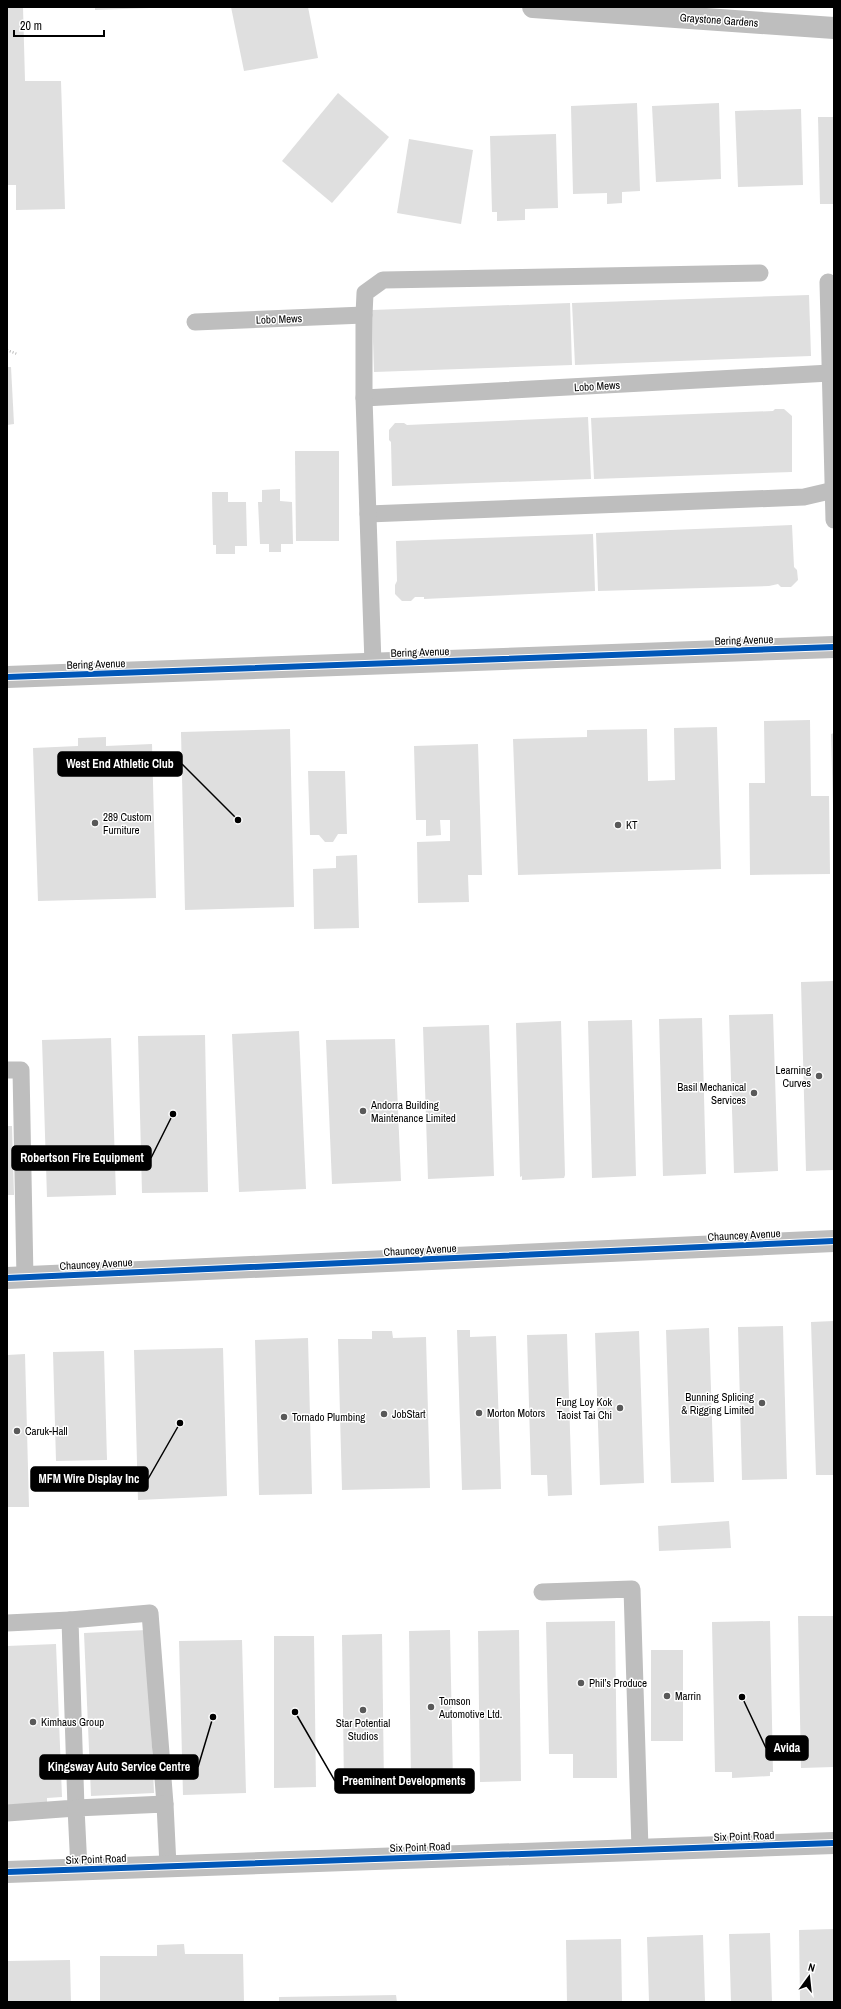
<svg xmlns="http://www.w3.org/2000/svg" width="841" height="2009" font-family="'Archivo Narrow',sans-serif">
	<rect width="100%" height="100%" fill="#fff"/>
	<g fill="#dfdfdf">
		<polygon points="7,7 23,7 25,81 61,81 65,209 16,210 16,185 7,185"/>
		<polygon points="95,7 150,7 150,8 95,10"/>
		<polygon points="231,7 308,7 318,58 244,71"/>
		<polygon points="338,93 389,137 332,203 282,161"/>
		<polygon points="637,103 640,191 622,192 622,203 607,204 607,193 573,194 571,106"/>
		<polygon points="719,103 721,179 656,182 652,106"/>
		<polygon points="801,109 803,185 738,187 735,111"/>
		<polygon points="818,117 834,117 834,204 820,204"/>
		<polygon points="556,134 558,208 525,209 525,220 497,221 497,212 492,212 490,136"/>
		<polygon points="409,139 473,150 461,224 397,213"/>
		<polygon points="809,295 811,356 575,365 572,303"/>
		<polygon points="570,303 572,365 374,372 372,310"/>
		<polygon points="7,367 11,367 14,424 7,425"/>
		<polygon points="775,409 784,409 792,416 792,472 594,479 591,418 773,411"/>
		<polygon points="588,417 591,479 392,486 391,442 389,440 389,430 395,423 404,423 407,425"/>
		<polygon points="295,451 339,451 339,541 296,541"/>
		<polygon points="280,489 280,501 292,502 293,544 281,544 281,552 269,552 269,544 260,544 258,502 262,502 262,490"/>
		<polygon points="212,492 228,492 228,502 246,502 247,546 235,546 235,554 216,554 216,545 213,545"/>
		<polygon points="792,525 794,567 797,570 798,580 791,587 781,587 778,584 769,586 598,591 596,533"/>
		<polygon points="593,534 595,591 424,599 424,597 415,597 411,601 402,601 395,594 395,585 397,581 396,541"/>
		<polygon points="810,720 811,796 829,796 830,874 750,875 749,783 765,783 764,721"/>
		<polygon points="717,727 721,869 518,875 513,739 587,737 587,730 647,729 648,781 675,780 674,728"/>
		<polygon points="290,729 294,907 185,910 181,732"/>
		<polygon points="834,733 834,805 833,805 831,734"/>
		<polygon points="106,737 106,746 152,744 156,898 38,901 33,748 78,746 78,738"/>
		<polygon points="478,744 482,875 468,875 469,902 418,903 417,842 450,841 450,820 440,820 441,835 426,836 426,820 416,820 414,746"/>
		<polygon points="308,771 345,771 347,834 338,834 333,842 325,842 319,835 310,835"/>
		<polygon points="357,855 359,928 314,929 313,869 336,868 336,856"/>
		<polygon points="834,981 834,1170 806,1171 801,982"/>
		<polygon points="773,1014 778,1171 734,1173 729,1015"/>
		<polygon points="702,1018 706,1174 663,1176 659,1019"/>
		<polygon points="632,1020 636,1176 592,1178 588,1021"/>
		<polygon points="561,1021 565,1175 564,1178 522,1180 522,1176 520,1177 516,1023"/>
		<polygon points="489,1025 494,1176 428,1179 423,1027"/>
		<polygon points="299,1031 306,1189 239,1192 232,1034"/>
		<polygon points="205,1035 208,1192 142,1193 138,1036"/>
		<polygon points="111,1038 116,1195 47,1197 42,1040"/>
		<polygon points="395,1039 401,1181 332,1184 326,1040"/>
		<polygon points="7,1126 12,1126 14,1195 7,1195"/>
		<polygon points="834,1321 834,1475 816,1475 811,1322"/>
		<polygon points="783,1326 787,1479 742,1480 738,1327"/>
		<polygon points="709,1328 714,1482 671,1483 666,1330"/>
		<polygon points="457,1330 470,1330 470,1337 496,1336 501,1489 462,1490"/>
		<polygon points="372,1331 392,1331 393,1338 426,1337 430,1488 342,1490 338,1339 372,1339"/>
		<polygon points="639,1331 644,1483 600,1485 595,1333"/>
		<polygon points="567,1334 572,1495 548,1496 547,1475 531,1475 527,1335"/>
		<polygon points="308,1338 312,1494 259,1495 255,1340"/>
		<polygon points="223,1348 227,1496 138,1500 134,1350"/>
		<polygon points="104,1351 107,1460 56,1461 53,1352"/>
		<polygon points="25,1354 29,1507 7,1507 7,1355"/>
		<polygon points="729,1521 731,1548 659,1551 658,1526"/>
		<polygon points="798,1616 834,1616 834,1767 801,1768"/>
		<polygon points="615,1621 617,1778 573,1778 573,1754 549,1754 546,1622"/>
		<polygon points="770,1621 773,1772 770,1772 770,1776 732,1778 732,1772 715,1772 712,1622"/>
		<polygon points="147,1630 154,1793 91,1796 84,1633"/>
		<polygon points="450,1630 453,1782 411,1783 409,1631"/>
		<polygon points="519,1630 521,1781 480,1782 478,1631"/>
		<polygon points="382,1634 384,1786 344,1786 342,1635"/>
		<polygon points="274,1636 314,1636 316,1787 274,1788"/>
		<polygon points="242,1640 246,1793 183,1795 179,1641"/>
		<polygon points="56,1644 62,1797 47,1798 47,1804 7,1805 7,1646"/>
		<rect x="651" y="1650" width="32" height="91"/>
		<polygon points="834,1929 834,2002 800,2002 799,1930"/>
		<polygon points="770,1933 772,2002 731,2002 729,1934"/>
		<polygon points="703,1935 705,2002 649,2002 647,1937"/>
		<polygon points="621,1939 622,2002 567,2002 566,1940"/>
		<polygon points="184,1944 185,1954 243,1954 244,2002 100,2002 100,1956 157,1956 157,1945"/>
		<polygon points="70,1960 71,2002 7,2002 7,1961"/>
		<polygon points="396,1995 397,2002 279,2002 279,1997"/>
	</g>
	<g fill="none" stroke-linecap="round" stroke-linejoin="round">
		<polyline stroke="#b9b9b9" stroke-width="2.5" stroke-dasharray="1 2" stroke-linecap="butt" points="7,350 17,354"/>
		<g stroke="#bebebe" stroke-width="17">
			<polyline points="828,282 834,520"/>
			<polyline points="195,322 364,315"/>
			<polyline points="364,398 830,373"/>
			<polyline points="368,514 804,497 834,490"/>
			<polyline points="373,664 364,398 364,315 365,293 383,280 760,273"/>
			<polyline points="7,1070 21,1070 25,1278"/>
			<polyline points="542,1592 632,1589 640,1849"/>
			<polyline points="7,1623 70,1620"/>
			<polyline points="7,1813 76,1808 70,1620 150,1613 165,1804"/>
			<polyline points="79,1869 76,1808 165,1804 168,1866"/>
		</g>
		<g stroke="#bebebe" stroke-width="22">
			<polyline points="533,7 834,28"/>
			<polyline points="7,677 834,647"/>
			<polyline points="7,1278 834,1241"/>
			<polyline points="7,1872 834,1843"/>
		</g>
		<g stroke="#fff" stroke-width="8">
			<g id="cycleway">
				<polyline points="7,677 834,647"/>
				<polyline points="7,1278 834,1241"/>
				<polyline points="7,1872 834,1843"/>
			</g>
		</g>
		<use href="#cycleway" stroke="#0057b8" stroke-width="6"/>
	</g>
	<g fill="#595959" stroke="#fff" stroke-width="1.5">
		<circle cx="95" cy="823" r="4"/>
		<circle cx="618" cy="825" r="4"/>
		<circle cx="819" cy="1076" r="4"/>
		<circle cx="754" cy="1093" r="4"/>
		<circle cx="363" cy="1111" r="4"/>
		<circle cx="762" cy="1403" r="4"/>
		<circle cx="620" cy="1408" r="4"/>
		<circle cx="479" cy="1413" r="4"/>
		<circle cx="384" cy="1414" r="4"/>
		<circle cx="284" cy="1417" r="4"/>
		<circle cx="17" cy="1431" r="4"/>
		<circle cx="581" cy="1683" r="4"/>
		<circle cx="667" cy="1696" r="4"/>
		<circle cx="431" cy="1707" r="4"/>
		<circle cx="363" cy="1710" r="4"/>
		<circle cx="33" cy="1722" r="4"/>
	</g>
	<g text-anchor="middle" stroke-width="3" stroke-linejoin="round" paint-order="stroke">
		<g font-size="11" fill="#000" stroke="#fff">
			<text transform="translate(719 20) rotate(4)" y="4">Graystone Gardens</text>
			<text transform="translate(279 319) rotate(-2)" y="4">Lobo Mews</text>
			<text transform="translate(597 386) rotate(-3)" y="4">Lobo Mews</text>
			<text transform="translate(744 640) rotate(-2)" y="4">Bering Avenue</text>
			<text transform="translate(420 652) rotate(-2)" y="4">Bering Avenue</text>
			<text transform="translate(96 664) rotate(-2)" y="4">Bering Avenue</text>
			<text transform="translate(744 1235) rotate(-3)" y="4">Chauncey Avenue</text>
			<text transform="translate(420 1250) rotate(-3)" y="4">Chauncey Avenue</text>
			<text transform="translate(96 1264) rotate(-3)" y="4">Chauncey Avenue</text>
			<text transform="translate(744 1836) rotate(-2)" y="4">Six Point Road</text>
			<text transform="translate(420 1847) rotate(-2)" y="4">Six Point Road</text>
			<text transform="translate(96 1859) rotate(-2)" y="4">Six Point Road</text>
		</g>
		<g font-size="11" fill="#000" stroke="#fff" text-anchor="start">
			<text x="103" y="821">289 Custom<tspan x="103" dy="13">Furniture</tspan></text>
			<text x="626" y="829">KT</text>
			<text x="811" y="1074" text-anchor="end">Learning<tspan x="811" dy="13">Curves</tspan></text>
			<text x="746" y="1091" text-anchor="end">Basil Mechanical<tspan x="746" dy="13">Services</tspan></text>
			<text x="371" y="1109">Andorra Building<tspan x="371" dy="13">Maintenance Limited</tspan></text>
			<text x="754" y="1401" text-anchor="end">Bunning Splicing<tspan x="754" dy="13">&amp; Rigging Limited</tspan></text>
			<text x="612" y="1406" text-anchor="end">Fung Loy Kok<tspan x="612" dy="13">Taoist Tai Chi</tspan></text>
			<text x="487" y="1417">Morton Motors</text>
			<text x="392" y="1418">JobStart</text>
			<text x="292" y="1421">Tornado Plumbing</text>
			<text x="25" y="1435">Caruk-Hall</text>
			<text x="589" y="1687">Phil’s Produce</text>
			<text x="675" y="1700">Marrin</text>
			<text x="439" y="1705">Tomson<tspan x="439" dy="13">Automotive Ltd.</tspan></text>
			<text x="41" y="1726">Kimhaus Group</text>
			<text x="363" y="1727" text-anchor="middle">Star Potential<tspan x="363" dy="13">Studios</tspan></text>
		</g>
	</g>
	<path fill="none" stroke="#000" stroke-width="1.5" d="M238 820L182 764M173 1114L151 1158M180 1423L148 1479M742 1697L766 1748M213 1717L198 1767M295 1712L335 1781"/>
	<g fill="#000" stroke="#fff" stroke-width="1.5">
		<circle cx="238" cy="820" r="4"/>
		<circle cx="173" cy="1114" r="4"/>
		<circle cx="180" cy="1423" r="4"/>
		<circle cx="742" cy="1697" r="4"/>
		<circle cx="213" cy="1717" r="4"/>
		<circle cx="295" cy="1712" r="4"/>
	</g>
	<g fill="#000" stroke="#000" stroke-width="1.5">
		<rect x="58" y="752" width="124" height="24" rx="4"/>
		<rect x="12" y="1146" width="139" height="24" rx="4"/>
		<rect x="31" y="1467" width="117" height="24" rx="4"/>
		<rect x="766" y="1736" width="42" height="24" rx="4"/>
		<rect x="40" y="1755" width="158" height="24" rx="4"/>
		<rect x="335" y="1769" width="139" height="24" rx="4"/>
	</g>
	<g font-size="12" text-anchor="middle" font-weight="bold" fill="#fff">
		<text x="120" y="768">West End Athletic Club</text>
		<text x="82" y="1162">Robertson Fire Equipment</text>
		<text x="89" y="1483">MFM Wire Display Inc</text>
		<text x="787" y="1752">Avida</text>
		<text x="119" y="1771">Kingsway Auto Service Centre</text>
		<text x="404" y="1785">Preeminent Developments</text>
	</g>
	<rect width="841" height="2009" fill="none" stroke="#000000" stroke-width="16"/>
	<g transform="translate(809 1977) rotate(15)" stroke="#ffffff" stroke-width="3" paint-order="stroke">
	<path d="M0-3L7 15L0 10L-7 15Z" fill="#000000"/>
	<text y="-6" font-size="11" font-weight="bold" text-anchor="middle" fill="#000000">N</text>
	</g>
	<path d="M14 30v6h90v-6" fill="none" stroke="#000000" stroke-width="2"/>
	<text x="20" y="30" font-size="12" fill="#000000" stroke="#ffffff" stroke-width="3" paint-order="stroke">20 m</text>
</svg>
